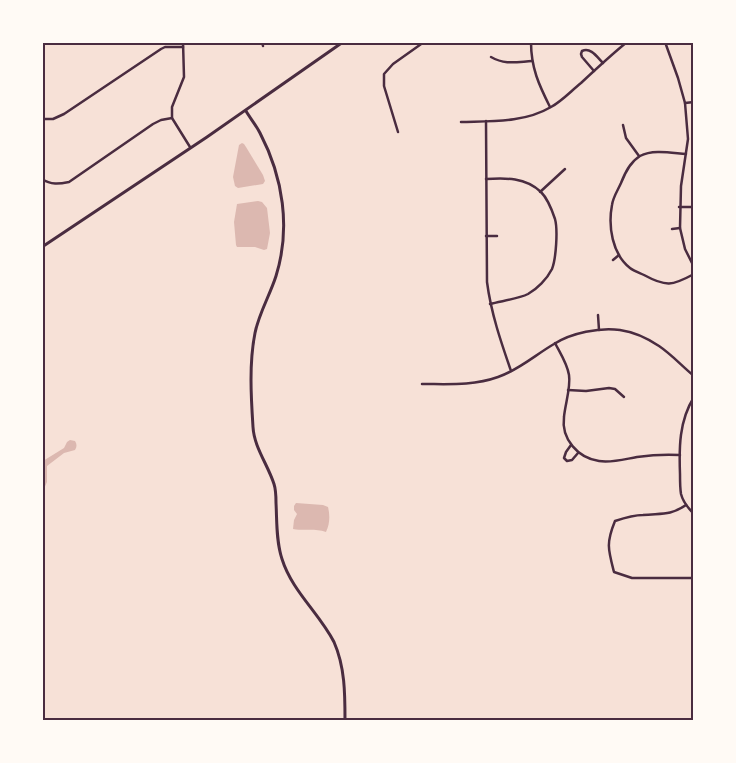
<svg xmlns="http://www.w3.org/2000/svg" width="736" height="763" font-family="'DM Sans',sans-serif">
	<rect width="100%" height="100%" fill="#f7e1d7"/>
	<g fill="#dcb8b0">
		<polygon points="242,143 244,144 246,147 263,175 265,181 263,184 238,188 235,186 233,177 239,145"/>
		<polygon points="258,201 262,202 267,208 270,233 267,249 264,250 255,247 237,247 236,245 234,222 237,204"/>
		<path d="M 70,440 L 75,441 C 77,444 77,447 75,450 L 64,453 L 47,466 L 47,482 L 43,491 L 43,461 L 64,448 L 67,442 Z"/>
		<path d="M 296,503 L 323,505 L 328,507 C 330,515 330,524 326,532 C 315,528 305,531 293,529 L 294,520 L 297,514 L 294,510 L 294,506 Z"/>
	</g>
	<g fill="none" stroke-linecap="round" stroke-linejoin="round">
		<g stroke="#4a2c40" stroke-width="2.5">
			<polyline points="183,42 184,77 172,107 172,118 190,147"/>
			<polyline points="262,42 263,46"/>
			<path d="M 531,42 C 531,68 539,85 550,107"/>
			<polyline points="665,42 678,78 685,103 688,139 681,186 680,228 685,249 694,267"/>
			<path d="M 491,57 C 505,65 516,62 532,61"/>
			<path d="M 594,71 L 582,57 L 581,54 L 582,51 C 591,47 597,57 603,63"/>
			<polyline points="685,103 694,102"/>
			<polyline points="42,119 53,119 64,114 161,49 165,47 183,47"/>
			<path d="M 486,121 L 487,282 C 491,313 501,342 511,371"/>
			<path d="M 461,122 C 491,121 524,123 551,107 C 562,101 571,91 581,83 C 596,69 611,55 627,42"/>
			<polyline points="623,125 626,138 639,156"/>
			<polyline points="398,132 384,86 384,74 393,64 424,42"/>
			<path d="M 686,154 C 672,153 653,149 640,156 C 630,162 625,173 621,183 C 618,190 613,197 612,205 C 608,226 612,254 630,268 C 634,271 640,273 644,275 C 666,287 672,286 694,274"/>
			<path d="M 42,179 C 51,185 59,184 69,182 L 153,124 L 161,120 L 172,118"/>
			<path d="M 486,179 C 506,178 525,177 541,192 C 548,199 552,210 555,219 C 558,230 556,259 552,269 C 547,279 537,289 528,294 C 518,299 501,301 490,304"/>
			<polyline points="540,192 565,169"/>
			<polyline points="679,207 694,207"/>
			<polyline points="672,229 680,228"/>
			<polyline points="486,236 497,236"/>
			<polyline points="613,260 619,255"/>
			<polyline points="598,315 599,330"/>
			<path d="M 555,343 C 560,353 567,363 569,375 C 571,387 565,405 564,417 C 561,439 578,458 599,461 C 612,463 625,459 637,457 C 651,455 665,454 680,455"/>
			<path d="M 422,384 C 448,384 473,386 498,377 C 519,370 535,355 554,344 C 571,333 600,327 620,330 C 634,332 647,338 659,346 C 671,354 682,366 694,376"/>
			<polyline points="568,390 586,391 609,388 615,389 624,397"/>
			<path d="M 694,397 C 679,421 679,448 680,474 C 680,481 680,488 681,494 C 683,502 688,508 694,514"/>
			<polyline points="571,445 566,452 564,458 567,461 572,460 578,453"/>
			<path d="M 686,505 C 670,516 661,513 643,515 C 634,515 624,518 615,521 C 606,543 608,549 614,572 L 632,578 L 694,578"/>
		</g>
		<path stroke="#4a2c40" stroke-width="3" d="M 246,111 C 250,118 256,125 260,133 C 283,177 291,228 276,276 C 270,295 259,313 255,333 C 249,363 251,396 253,427 C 254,447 268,465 274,484 C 276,490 276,496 276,503 C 277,521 276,541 282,559 C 292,591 319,613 334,642 C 345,667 345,694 345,720"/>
		<g stroke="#4a2c40" stroke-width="3">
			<polyline points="42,247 207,137 343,42"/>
			<polyline points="373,720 446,720"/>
			<polyline points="544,720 694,720"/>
		</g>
	</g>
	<rect width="736" height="763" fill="none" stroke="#fffaf5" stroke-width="88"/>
	<rect x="44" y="44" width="648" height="675" fill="none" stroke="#4a2c40" stroke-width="2"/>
</svg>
